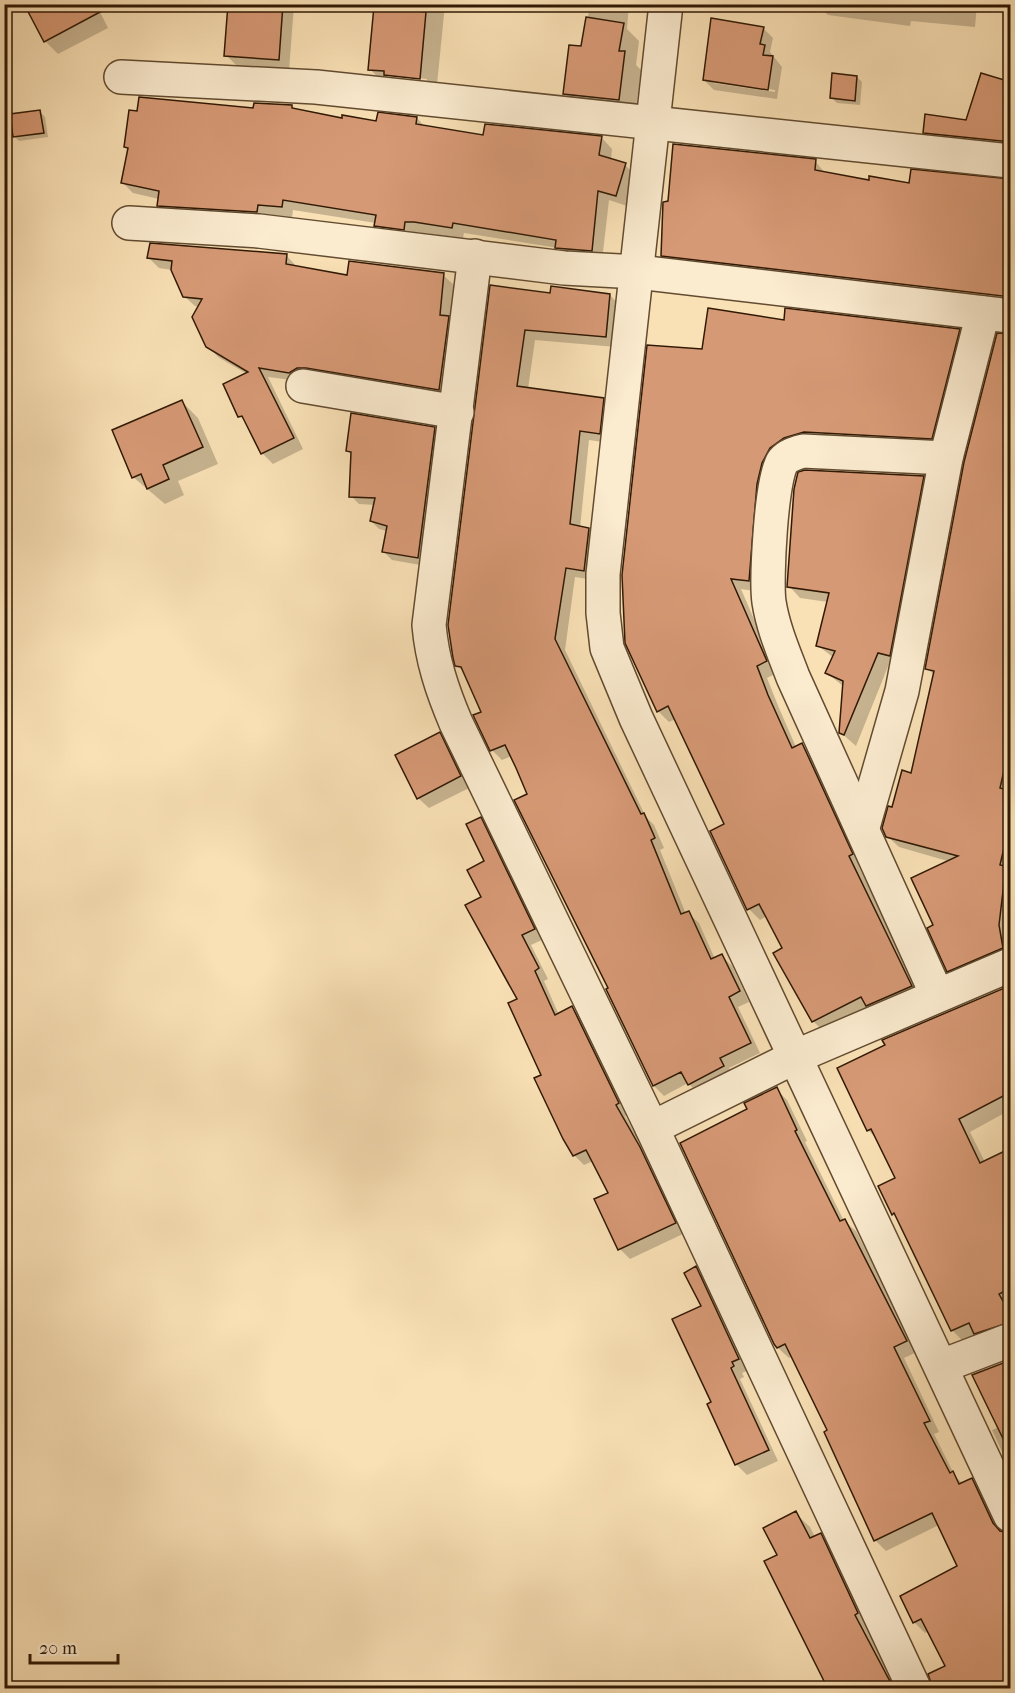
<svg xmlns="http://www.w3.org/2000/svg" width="1015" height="1693" font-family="'IM FELL French Canon',serif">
	<rect width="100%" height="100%" fill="#f9e0b5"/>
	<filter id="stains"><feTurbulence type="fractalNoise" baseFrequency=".00333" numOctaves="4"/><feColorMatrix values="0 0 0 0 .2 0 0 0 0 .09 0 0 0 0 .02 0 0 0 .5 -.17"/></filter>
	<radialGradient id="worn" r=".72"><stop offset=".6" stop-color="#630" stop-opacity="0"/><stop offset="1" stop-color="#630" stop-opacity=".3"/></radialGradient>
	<g fill="#0003" fill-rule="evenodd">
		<polygon points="96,4 108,28 58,54 45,41"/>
		<polygon points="230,4 294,5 289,71 237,66 226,55"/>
		<path d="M 376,4 L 445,4 L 436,95 L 386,86 L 370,69 ZM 385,74 L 427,79 L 427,81 L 388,77 Z"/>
		<polygon points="590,4 629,4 627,29 639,41 636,65 641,70 635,116 581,111 565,94 583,48"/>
		<polygon points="779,4 977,4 975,27 911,21 910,26 828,15 822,9 783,8"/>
		<path d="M 763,28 L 773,38 L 770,52 L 782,67 L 777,99 L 714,90 L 704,80 ZM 713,80 L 775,90 L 775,92 L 713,83 Z"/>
		<polygon points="857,77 862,82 860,105 837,103 832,98"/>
		<polygon points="1010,81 1010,153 935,143 924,132 967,121"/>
		<polygon points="291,106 296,111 343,120 378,123 417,118 425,127 485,136 602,138 612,149 611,160 625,165 636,176 627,206 609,200 602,261 568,258 558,248 464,233 463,238 415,232 414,240 387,236 376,223 293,210 292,218 268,216 268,222 169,216 158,205 159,199 133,193 122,182 129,150 126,147 254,110"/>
		<polygon points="40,112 45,117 48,137 19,141 14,136"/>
		<polygon points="815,161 825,173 870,182 910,184 1010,179 1010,307 673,266 662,255"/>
		<polygon points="286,255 297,267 348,277 443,275 454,285 450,320 458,328 449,400 268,377 303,449 273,464 262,453 248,424 240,416 247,374 218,357 208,346 200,307 195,306 184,296 172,270 159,268 149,258"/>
		<polygon points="492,287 551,295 610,295 620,306 616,347 535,340 528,389 603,399 613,409 609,443 589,440 580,528 589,529 599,539 594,580 575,577 565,650 646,817 654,825 664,848 660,850 686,914 688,913 699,923 715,959 722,956 732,966 749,1002 738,1007 760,1053 729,1068 734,1076 699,1094 688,1083 664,1096 654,1086 608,990 610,989 512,756 502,760 492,750 483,712 466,674 457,665"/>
		<polygon points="785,321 959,330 970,342 943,449 796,448 760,592 741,589 777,673 767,678 779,708 796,747 802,745 813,756 863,866 859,867 923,998 824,1032 813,1021 784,949 767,916 760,920 749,909 726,824 676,719 669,722 658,711 627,643 623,612 623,575 704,351"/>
		<polygon points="1010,335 1010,960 959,982 948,971 935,926 951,862 899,847 887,836 893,809 912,775 935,676 927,668"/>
		<polygon points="182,402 198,418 218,464 178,481 184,495 165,504 133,477"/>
		<polygon points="434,429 442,437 426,566 392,560 383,551 387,531 379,529 371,521 375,505 359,504 351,496 353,456 348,451"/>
		<polygon points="923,477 934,489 901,667 889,664 856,746 840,732 844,687 827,673 834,658 817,645 828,602 800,598 789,586"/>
		<polygon points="439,734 450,745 471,787 429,808 418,798"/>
		<polygon points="480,819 491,829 544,939 531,945 548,979 544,981 559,1015 572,1008 582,1018 628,1114 625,1116 650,1159 685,1233 630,1259 620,1249 610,1194 593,1161 584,1165 574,1155 543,1075 483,897 486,861"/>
		<polygon points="1010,986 1010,1110 970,1132 985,1162 1010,1155 1010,1336 964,1342 952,1330 899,1220 893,1214 897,1179 878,1140 868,1130 887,1046 884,1041"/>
		<polygon points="776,1089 787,1100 807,1141 805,1142 844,1221 856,1231 917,1352 904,1358 939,1432 934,1434 955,1476 963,1484 972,1480 983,1491 1003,1534 947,1666 929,1631 925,1633 914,1622 959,1566 939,1525 886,1551 875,1540 829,1431 793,1356 789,1358 778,1348 749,1110"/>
		<polygon points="696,1268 706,1279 749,1370 742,1373 744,1377 740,1379 778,1461 747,1475 736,1464 713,1403"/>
		<polygon points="1010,1361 1010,1469 992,1430 997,1428 994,1417"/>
		<polygon points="795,1513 810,1527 815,1537 820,1535 835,1549 899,1688 829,1688 779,1556"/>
	</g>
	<g fill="#d69975" stroke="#301904" stroke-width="1.5">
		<polygon points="24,4 115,4 44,42"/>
		<polygon points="228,4 283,4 279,60 224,56"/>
		<polygon points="374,6 426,12 420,79 384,75 384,71 368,70"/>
		<polygon points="586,17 624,23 619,51 625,51 619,100 563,94 569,45 581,46"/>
		<polygon points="711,18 764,27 760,44 765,45 763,55 773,56 768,90 703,80"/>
		<polygon points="832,73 857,76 855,101 830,98"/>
		<polygon points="981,73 1011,82 1011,142 923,133 925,114 966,120"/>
		<polygon points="139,97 253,108 254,103 292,105 292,108 342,118 342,115 376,121 378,112 417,117 416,124 483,135 485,124 602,136 599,155 626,163 616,196 598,191 592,251 555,248 556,240 453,223 452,228 414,222 405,222 404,230 374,226 376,215 283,200 282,207 258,205 257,212 157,206 159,191 121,183 128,148 124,147 129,110 137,111"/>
		<polygon points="40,110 44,133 13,137 10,114"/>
		<polygon points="673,144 816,159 815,170 869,180 869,176 909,183 911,169 1011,179 1011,297 661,256 663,202 668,201"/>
		<polygon points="150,243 287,254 286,264 347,275 349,261 444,273 440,315 449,316 439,390 306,368 297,368 289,373 259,368 294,438 261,454 242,416 238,417 223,384 248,372 206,347 192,317 202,299 183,297 171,270 172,261 147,258"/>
		<polygon points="490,285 550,293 551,286 610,294 606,337 525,330 517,386 604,398 600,434 580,431 570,524 589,528 584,571 566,568 555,639 641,814 644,813 655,838 651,840 681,914 689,911 711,959 722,954 740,991 729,997 751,1043 720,1058 724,1066 688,1085 681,1072 653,1086 606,989 608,988 514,800 527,794 516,768 505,745 490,751 473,715 481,712 461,667 455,666 453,658 448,625"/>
		<polygon points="708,308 784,320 785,308 960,329 932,439 804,432 784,438 770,448 762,463 757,484 749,581 731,579 767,661 757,666 768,695 792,748 802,743 853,854 849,856 912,986 866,1006 861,997 812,1022 773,953 782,948 759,904 747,910 710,831 724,824 668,706 657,712 625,643 622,575 647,345 702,349"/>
		<polygon points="997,333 1011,334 1011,740 1000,788 1011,791 1011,818 1000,865 1006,866 999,925 1003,948 947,972 927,928 933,925 911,878 958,856 886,837 882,828 888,806 892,807 902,770 911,773 934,671 925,669 964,462"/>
		<polygon points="182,400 203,447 163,465 169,479 147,489 141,474 132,478 112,430"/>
		<polygon points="351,413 435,427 418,558 382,552 387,526 370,521 375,498 349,497 351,452 346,451"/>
		<polygon points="805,470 924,476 890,656 878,653 844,735 839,733 843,681 825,673 835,651 816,646 829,593 787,587 794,489 798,472"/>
		<polygon points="440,732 461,776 417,799 395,755"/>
		<polygon points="481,817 535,929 522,935 539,968 535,971 555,1015 572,1006 619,1103 616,1105 640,1147 676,1223 618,1250 594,1199 608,1193 586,1150 573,1156 563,1139 534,1078 541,1075 508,1003 517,999 465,905 481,897 467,870 484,861 466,824"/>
		<polygon points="1009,986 1011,1092 959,1119 980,1163 1011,1148 1011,1288 999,1294 1011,1315 1011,1322 974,1334 969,1323 951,1331 894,1213 892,1215 878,1186 895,1178 871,1129 867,1131 837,1068 885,1045 882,1040"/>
		<polygon points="777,1087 797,1130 795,1131 840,1221 845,1219 907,1341 894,1347 930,1421 924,1423 950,1473 953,1471 959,1484 972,1478 993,1523 1000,1531 1011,1533 1011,1689 933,1689 928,1674 945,1666 921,1619 913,1623 900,1596 957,1566 932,1513 874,1541 824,1432 827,1430 785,1344 777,1348 774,1344 680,1143 747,1109 744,1103"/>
		<polygon points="696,1266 739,1359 732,1362 734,1366 731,1368 769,1450 735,1465 707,1404 711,1402 672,1319 701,1306 684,1273"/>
		<polygon points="1011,1360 1011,1455 972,1375"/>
		<polygon points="796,1511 810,1538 821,1533 858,1613 855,1615 894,1689 828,1689 764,1561 777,1555 763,1528"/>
	</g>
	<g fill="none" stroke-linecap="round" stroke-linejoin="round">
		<g stroke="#624b30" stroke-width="36">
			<g id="minor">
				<polyline points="666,4 603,574 603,613 607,648 636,718 1010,1515"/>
				<polyline points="121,77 316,87 1010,161"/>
				<polyline points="129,223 259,231 564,268 638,272 1010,316"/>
				<path d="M 475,256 L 429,625 C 432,660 442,690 456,723 L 652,1128 L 914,1688"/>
				<polyline points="303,386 457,412"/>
				<polyline points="863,827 902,691 946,458 983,313"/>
				<path d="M 937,995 L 793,677 C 784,653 773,628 769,602 C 766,582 771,475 783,461 C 788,455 796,453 803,451 L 946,458"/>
				<polyline points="652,1128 797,1056 1010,965"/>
				<polyline points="942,1366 1010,1340"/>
			</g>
		</g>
		<use href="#minor" stroke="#fbebcf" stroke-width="33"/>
	</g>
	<rect width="1015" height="1693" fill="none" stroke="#f9e0b5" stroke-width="24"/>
	<rect x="6" y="6" width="1003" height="1681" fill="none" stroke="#301904" stroke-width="3"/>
	<rect x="12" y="12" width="991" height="1669" fill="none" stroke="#301904" stroke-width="1.5"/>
	<path d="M30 1654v9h88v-9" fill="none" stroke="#301904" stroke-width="3"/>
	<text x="39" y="1654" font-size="18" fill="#301904" stroke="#fbebcf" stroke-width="4.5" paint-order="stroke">20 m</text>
	<rect width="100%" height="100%" filter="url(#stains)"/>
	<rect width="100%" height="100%" fill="url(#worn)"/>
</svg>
